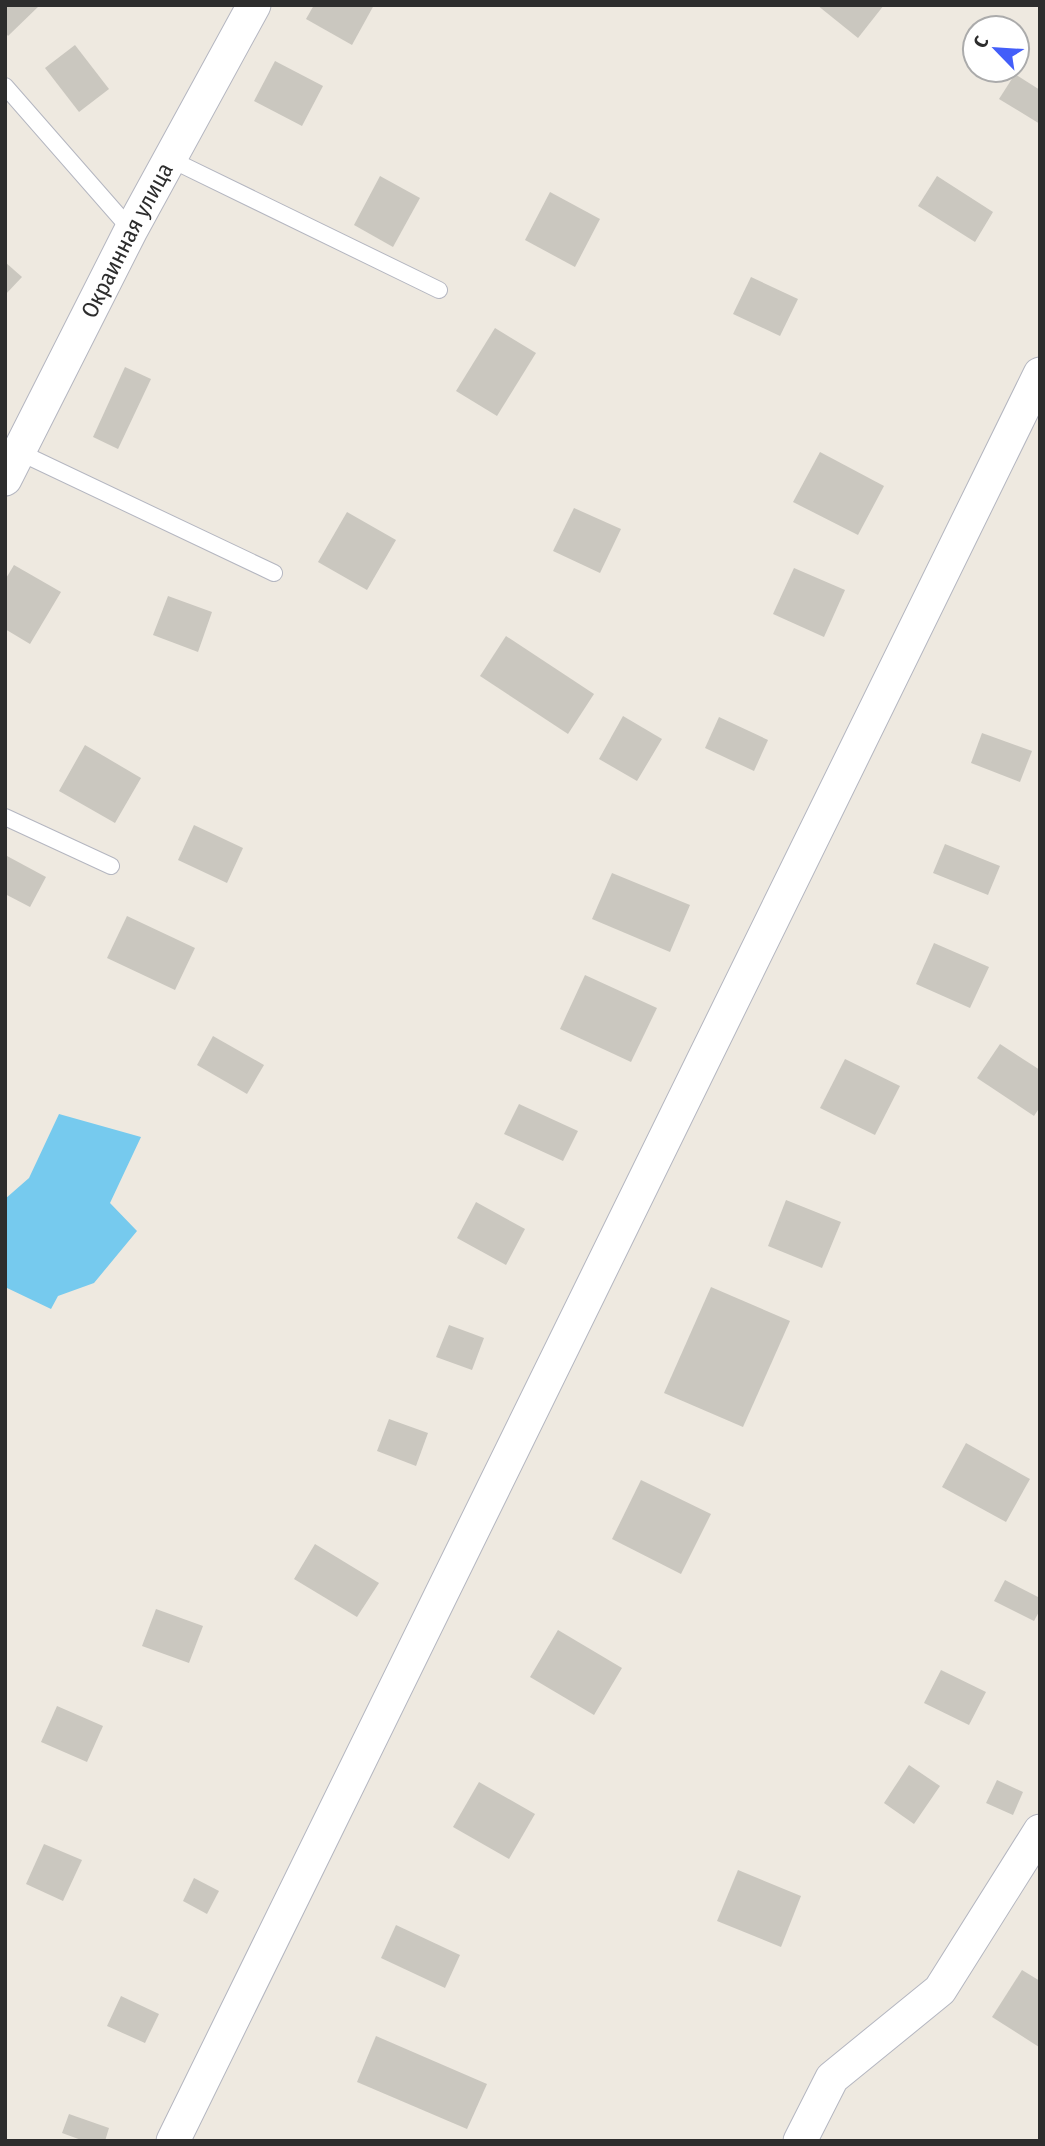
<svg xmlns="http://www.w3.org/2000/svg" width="1045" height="2146" font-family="'Fira Sans Condensed',sans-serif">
	<rect width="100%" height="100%" fill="#eee9e0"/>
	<polygon fill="#76caee" points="59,1114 141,1137 110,1203 137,1231 94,1283 58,1296 51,1309 5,1287 5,1199 29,1178"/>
	<g fill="#cac7bf">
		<polygon points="5,5 40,5 8,36 5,32"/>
		<polygon points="314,5 374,5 352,45 306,19"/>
		<polygon points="817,5 884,5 858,38"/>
		<polygon points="75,45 109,89 79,112 45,68"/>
		<polygon points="275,61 323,86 302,126 254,101"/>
		<polygon points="1015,74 1040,90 1040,124 999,99"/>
		<polygon points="380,176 420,198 393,247 354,225"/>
		<polygon points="937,176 993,212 975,242 918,206"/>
		<polygon points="550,192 600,219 575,267 525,240"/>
		<polygon points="5,262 22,277 5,295"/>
		<polygon points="751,277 798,299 780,336 733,314"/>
		<polygon points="495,328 536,353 497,416 456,391"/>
		<polygon points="125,367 151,379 118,449 93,437"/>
		<polygon points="820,452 884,486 858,535 793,502"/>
		<polygon points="574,508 621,529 600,573 553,551"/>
		<polygon points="347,512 396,540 367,590 318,562"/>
		<polygon points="14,565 61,592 30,644 5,629 5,580"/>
		<polygon points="794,568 845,590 824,637 773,614"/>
		<polygon points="168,596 212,612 198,652 153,635"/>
		<polygon points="506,636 594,694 568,734 480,676"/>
		<polygon points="623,716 662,739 637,781 599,759"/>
		<polygon points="719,717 768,740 754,771 705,748"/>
		<polygon points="982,733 1032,751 1020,782 971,763"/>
		<polygon points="85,745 141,778 115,823 59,791"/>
		<polygon points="194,825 243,848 227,883 178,860"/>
		<polygon points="945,844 1000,866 988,895 933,873"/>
		<polygon points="7,856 46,877 30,907 5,894"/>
		<polygon points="612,873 690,905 670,952 592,919"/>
		<polygon points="127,916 195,948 175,990 107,958"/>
		<polygon points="934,943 989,967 970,1008 916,984"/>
		<polygon points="585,975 657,1008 631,1062 560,1029"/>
		<polygon points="213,1036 264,1065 247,1094 197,1065"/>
		<polygon points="1000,1044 1040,1070 1040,1107 1034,1116 977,1078"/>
		<polygon points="845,1059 900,1086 875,1135 820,1108"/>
		<polygon points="519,1104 578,1131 563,1161 504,1134"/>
		<polygon points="786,1200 841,1222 822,1268 768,1246"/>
		<polygon points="476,1202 525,1229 506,1265 457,1238"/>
		<polygon points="711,1287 790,1321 743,1427 664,1393"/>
		<polygon points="449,1325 484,1338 472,1370 436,1357"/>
		<polygon points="389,1419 428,1433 416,1466 377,1451"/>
		<polygon points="966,1443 1030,1479 1006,1522 942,1487"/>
		<polygon points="641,1480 711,1514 681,1574 612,1539"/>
		<polygon points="315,1544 379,1583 357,1617 294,1579"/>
		<polygon points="1005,1580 1040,1598 1040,1610 1034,1621 994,1601"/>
		<polygon points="156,1609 203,1626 189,1663 142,1646"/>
		<polygon points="558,1630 622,1668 594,1715 530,1677"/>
		<polygon points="941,1670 986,1692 969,1725 924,1703"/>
		<polygon points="57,1706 103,1726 87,1762 41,1742"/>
		<polygon points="909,1765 940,1786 914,1824 884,1803"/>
		<polygon points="997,1780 1023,1792 1013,1815 986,1803"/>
		<polygon points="479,1782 535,1814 509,1859 453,1827"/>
		<polygon points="44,1844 82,1860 63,1901 26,1884"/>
		<polygon points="738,1870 801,1896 781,1947 717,1921"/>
		<polygon points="194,1878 219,1891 207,1914 183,1901"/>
		<polygon points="396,1925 460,1955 445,1988 381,1958"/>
		<polygon points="1022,1970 1040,1981 1039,2047 992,2017"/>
		<polygon points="121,1996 159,2014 145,2043 107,2026"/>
		<polygon points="376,2036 487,2084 467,2129 357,2082"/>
		<polygon points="69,2114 109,2128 105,2141 84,2141 62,2133"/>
	</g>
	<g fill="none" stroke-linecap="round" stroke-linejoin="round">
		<g stroke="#b4b6c0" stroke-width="18">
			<g id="lane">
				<polyline points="5,86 131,230"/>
				<polyline points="170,159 439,290"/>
				<polyline points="19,452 274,573"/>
				<polyline points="5,817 111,866"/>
			</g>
		</g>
		<g stroke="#b4b6c0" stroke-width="35">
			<g id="street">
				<path id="s1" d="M 5,479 L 131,230 L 254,5"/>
				<polyline points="173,2141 1040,374"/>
				<polyline points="800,2141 832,2078 940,1990 1040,1831"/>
			</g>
		</g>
		<use href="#lane" stroke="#fff" stroke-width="16"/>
		<use href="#street" stroke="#fff" stroke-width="33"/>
	</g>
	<g text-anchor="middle" stroke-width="6" stroke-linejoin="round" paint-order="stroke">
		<g font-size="23" fill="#2d2d2d" stroke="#fff">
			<text dy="8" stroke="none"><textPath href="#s1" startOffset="268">Окраинная улица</textPath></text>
		</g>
	</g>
	<rect width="1045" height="2146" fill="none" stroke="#2d2d2d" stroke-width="14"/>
	<g transform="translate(996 49) rotate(295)"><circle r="33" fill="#ffffff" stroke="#ababab" stroke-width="2"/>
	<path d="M0-5L12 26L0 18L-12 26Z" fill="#435ef9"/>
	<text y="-10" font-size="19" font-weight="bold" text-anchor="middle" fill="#2d2d2d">С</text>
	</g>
</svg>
